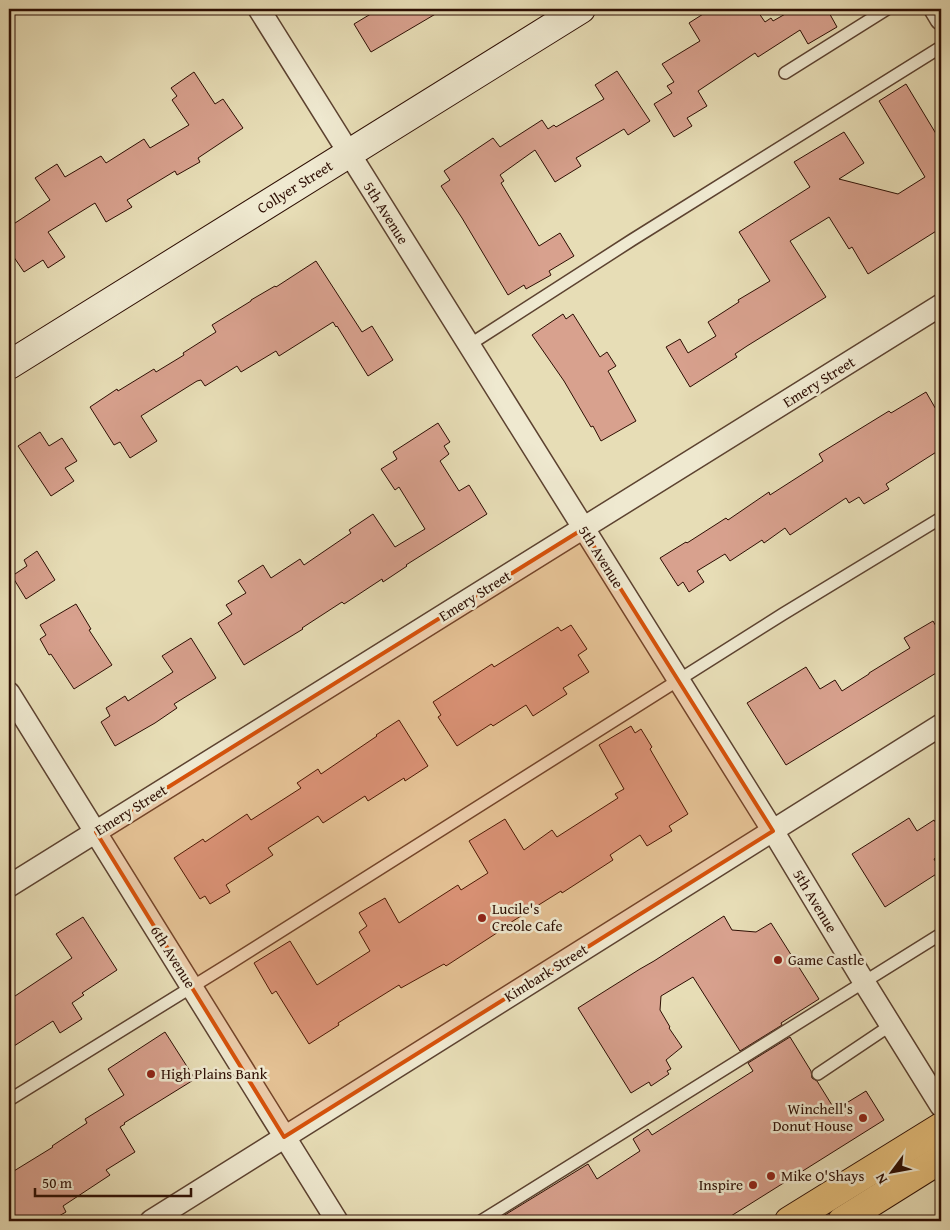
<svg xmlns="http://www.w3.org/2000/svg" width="950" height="1230" font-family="'Gentium Book Plus',serif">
	<rect width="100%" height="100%" fill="#e7ddb6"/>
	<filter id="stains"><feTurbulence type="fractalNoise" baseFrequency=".004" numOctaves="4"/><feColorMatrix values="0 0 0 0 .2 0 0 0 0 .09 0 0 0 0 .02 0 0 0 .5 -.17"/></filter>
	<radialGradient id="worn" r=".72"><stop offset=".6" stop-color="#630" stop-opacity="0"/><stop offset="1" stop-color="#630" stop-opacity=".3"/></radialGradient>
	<g fill="#d8a18e" stroke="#2d0e03">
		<polygon points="379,9 444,9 371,52 354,24"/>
		<polygon points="711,9 756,9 765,22 771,18 773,21 794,9 827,9 837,27 808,44 800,30 758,57 755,53 698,91 707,106 687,118 692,126 674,137 654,104 672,93 667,86 674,82 662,64 700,41 689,23"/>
		<polygon points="617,71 650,121 628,135 624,129 576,158 581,166 555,182 535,150 500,175 504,181 501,183 539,246 560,233 574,256 549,271 551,275 526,289 524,285 508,295 462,218 441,186 450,180 444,171 493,138 500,147 542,120 548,129 554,125 556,127 604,99 595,85"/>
		<polygon points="194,72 215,104 223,99 243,128 198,158 200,162 177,175 175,171 127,200 132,207 106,222 95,203 48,232 65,257 48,268 43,260 24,272 9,250 9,227 50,200 35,178 57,164 65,177 101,156 106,163 144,139 150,148 189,125 172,100 177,96 171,88"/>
		<polygon points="906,84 941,142 941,228 868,274 852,247 849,249 829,217 790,241 826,297 747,346 735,354 737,357 690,387 666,347 680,339 688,353 716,336 708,322 739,302 738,300 770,281 739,232 810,187 794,162 844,132 864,163 839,179 898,194 925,177 879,101"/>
		<polygon points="316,261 362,332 372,326 393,360 368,376 337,326 336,327 333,322 279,356 276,351 241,372 237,366 205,386 201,380 197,381 141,416 157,441 130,458 120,442 114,445 90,407 117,389 118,391 154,369 156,372 184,355 183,353 216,332 212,325 251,301 251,300 275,286 276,287"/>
		<polygon points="563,314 566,319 573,314 600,357 607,352 616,366 608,371 636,421 601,441 593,426 591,427 564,381 532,335"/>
		<polygon points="926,392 941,418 941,449 886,484 889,489 864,504 859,497 849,503 846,498 790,535 785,528 764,543 762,540 730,561 725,554 697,571 704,582 689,592 683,582 678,586 660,558 686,542 687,543 726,518 728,520 769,492 770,495 823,461 819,454 889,411 891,413"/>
		<polygon points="438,423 450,442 444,446 449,454 440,461 459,491 469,485 487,514 406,565 407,566 383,582 382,579 344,604 342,602 302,628 303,629 244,665 218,623 232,614 226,605 246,593 238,581 263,565 271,578 300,559 304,565 351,533 349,530 373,514 395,547 425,529 399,487 395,490 381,469 397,459 393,452"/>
		<polygon points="40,432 49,446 62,438 77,461 65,468 74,481 51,496 18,446"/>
		<polygon points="37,551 55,580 26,599 12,576 27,566 24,560"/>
		<polygon points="76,604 91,629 89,630 112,665 74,689 51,654 49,655 40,639 46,635 40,625"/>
		<polygon points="933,621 941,635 941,670 786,765 747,703 806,667 820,689 835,680 842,691 869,674 869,673 910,648 904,638"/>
		<polygon points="571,625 587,649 578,655 589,672 563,688 567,694 533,716 526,705 493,726 491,724 457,746 438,717 441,715 433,702 492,664 494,667 558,627 561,631"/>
		<polygon points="191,638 216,678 174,704 177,708 155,723 115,746 101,722 110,716 106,708 125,696 128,701 173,672 162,656"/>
		<polygon points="399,720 428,766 405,781 404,778 368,801 365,796 323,823 318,816 268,848 273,855 226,885 230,892 210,904 205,896 200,899 174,858 203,839 205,842 247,814 251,820 301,788 297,783 318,769 321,774 377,736 376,735"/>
		<polygon points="631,726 635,733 641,729 652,747 650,749 688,814 669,826 672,831 647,846 640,835 610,855 613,860 562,893 561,891 505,926 506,927 446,966 444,964 401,988 399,985 338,1023 339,1025 309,1044 276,991 272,994 254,963 290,941 317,985 370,951 359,932 367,926 359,913 385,898 399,923 458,885 461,890 488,873 469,841 505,819 524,850 552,830 557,837 618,798 615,794 624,789 599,745"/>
		<polygon points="909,818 917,831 934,820 941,832 941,854 934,859 941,871 885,907 852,854"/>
		<polygon points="724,916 732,930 756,932 771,923 819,999 781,1023 782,1025 740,1051 693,977 661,996 660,1010 670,1027 669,1028 682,1047 666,1060 671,1069 667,1071 669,1074 651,1086 649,1082 631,1093 578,1008 640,969 654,961"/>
		<polygon points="83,917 117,970 82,993 84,995 72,1003 82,1019 60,1033 53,1021 14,1046 9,1037 9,1000 72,958 56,934"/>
		<polygon points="165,1032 195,1079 124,1123 125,1124 120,1127 135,1152 106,1170 110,1175 63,1206 66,1212 50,1221 9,1221 9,1174 53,1147 52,1146 87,1123 85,1119 124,1095 108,1069"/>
		<polygon points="790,1037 811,1071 812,1078 817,1081 835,1110 866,1091 884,1120 723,1221 495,1221 588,1164 597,1179 640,1151 633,1139 648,1129 652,1135 753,1071 748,1063"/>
	</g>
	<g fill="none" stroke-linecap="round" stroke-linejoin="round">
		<g stroke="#5c4230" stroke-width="14">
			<g id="lane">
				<polyline points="785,73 887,9"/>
				<polyline points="469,345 632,240 941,47"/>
				<polyline points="818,1074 891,1025"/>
				<polyline points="9,1100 229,964 783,614 941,518"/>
				<polyline points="481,1221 941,934"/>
			</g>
		</g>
		<g stroke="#5c4230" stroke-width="24">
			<g id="street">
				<polyline points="259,9 773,831 864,982 941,1106"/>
				<polyline points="935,9 941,19"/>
				<polyline points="9,693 337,1221"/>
				<polyline points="9,886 941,305"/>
				<polyline points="151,1221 941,725"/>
			</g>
		</g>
		<g stroke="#2d0e03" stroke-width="30">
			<polyline id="secondary" points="9,365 581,9"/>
		</g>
		<g stroke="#2d0e03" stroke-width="30">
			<g id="highway">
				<polyline points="789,1221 941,1127"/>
				<polyline points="842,1221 941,1159"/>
			</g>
		</g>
		<use href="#lane" stroke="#efe9d0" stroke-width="11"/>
		<use href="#street" stroke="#efe9d0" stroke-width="21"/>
		<use href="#secondary" stroke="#efe9d0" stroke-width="28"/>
		<use href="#highway" stroke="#e4be7b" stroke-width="28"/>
	</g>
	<path fill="#d5520b" fill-opacity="0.2" stroke="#d5520b" stroke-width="4" stroke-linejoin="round" d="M 583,529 L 773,831 L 284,1137 L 96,832 Z"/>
	<g fill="#8f2418" stroke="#efe9d0" stroke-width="2">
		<circle cx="482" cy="918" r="5"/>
		<circle cx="778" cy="960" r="5"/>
		<circle cx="151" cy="1074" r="5"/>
		<circle cx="863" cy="1118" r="5"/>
		<circle cx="771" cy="1176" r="5"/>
		<circle cx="753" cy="1185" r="5"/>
	</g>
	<g text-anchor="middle" stroke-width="5" stroke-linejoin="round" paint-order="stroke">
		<g font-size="15" fill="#2d0e03" stroke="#efe9d0">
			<text transform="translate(295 187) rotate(-32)" y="5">Collyer Street</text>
			<text transform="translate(386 213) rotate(58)" y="5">5th Avenue</text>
			<text transform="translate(819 382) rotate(-32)" y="5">Emery Street</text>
			<text transform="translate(601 557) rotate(58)" y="5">5th Avenue</text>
			<text transform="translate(475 596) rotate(-32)" y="5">Emery Street</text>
			<text transform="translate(131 810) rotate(-32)" y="5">Emery Street</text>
			<text transform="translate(815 901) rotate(59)" y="5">5th Avenue</text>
			<text transform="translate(173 957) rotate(58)" y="5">6th Avenue</text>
			<text transform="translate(546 973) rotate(-32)" y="5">Kimbark Street</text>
		</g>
		<g font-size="15" fill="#2d0e03" stroke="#efe9d0" text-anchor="start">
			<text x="492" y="914">Lucile's<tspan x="492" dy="17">Creole Cafe</tspan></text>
			<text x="788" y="965">Game Castle</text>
			<text x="161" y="1079">High Plains Bank</text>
			<text x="853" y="1114" text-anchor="end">Winchell's<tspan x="853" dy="17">Donut House</tspan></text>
			<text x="781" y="1181">Mike O'Shays</text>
			<text x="743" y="1190" text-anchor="end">Inspire</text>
		</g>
	</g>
	<rect width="950" height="1230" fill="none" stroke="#e7ddb6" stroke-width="30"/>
	<rect x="10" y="10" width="930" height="1210" fill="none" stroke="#2d0e03" stroke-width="2.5"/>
	<rect x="15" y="15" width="920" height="1200" fill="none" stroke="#2d0e03"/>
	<g transform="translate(892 1172) rotate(238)" stroke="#efe9d0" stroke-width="4" paint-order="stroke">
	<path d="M0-4L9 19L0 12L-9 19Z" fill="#2d0e03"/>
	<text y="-8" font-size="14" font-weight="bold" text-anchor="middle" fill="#2d0e03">N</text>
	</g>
	<path d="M35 1188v8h156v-8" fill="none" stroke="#2d0e03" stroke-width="2.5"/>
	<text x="42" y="1188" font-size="15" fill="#2d0e03" stroke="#efe9d0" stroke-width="4" paint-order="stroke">50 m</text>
	<rect width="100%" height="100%" filter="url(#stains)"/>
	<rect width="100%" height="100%" fill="url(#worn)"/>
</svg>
